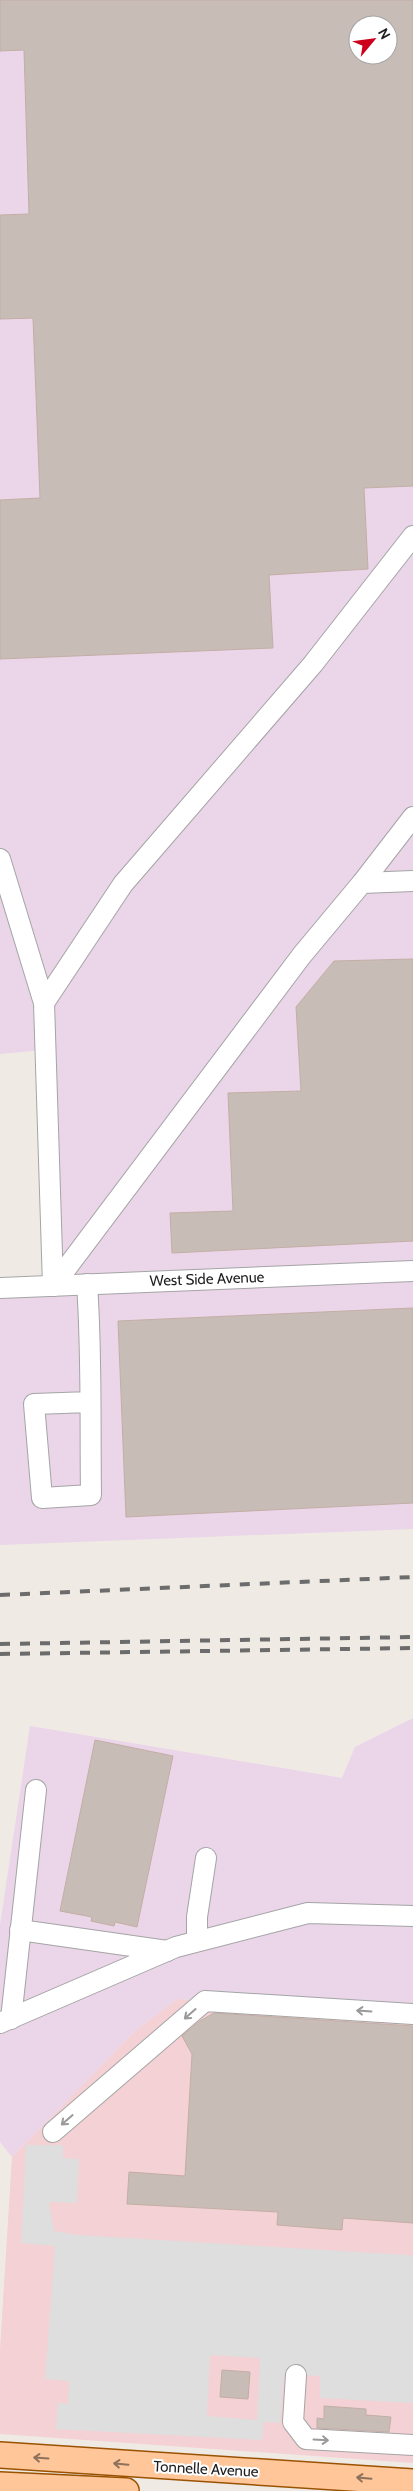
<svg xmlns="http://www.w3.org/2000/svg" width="413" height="2491" font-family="Cabin,sans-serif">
	<rect width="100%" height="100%" fill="#f0eae4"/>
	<polygon fill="#f3d1d4" points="177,1999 413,2010 413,2463 0,2434 0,2350 12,2157 136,2030"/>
	<g fill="#ead5e9" fill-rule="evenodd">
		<path d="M 0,0 L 413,0 L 413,1529 L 0,1545 L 0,1292 L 58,1289 L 54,1049 L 0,1054 ZM 358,25 L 388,25 L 388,55 L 358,55 Z"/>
		<polygon points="413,1718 413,2010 177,1999 136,2030 12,2157 0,2142 0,1925 30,1726 342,1778 355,1747"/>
	</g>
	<path fill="#dedede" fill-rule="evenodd" d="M 26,2145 L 63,2145 L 63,2158 L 79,2159 L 77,2203 L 49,2202 L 54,2231 L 77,2235 L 409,2255 L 413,2257 L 413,2403 L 320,2398 L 320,2376 L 284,2374 L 280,2423 L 264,2422 L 262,2440 L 56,2429 L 58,2403 L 68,2404 L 69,2381 L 45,2379 L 55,2246 L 21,2243 ZM 210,2355 L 260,2358 L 257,2420 L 207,2416 Z"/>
	<g fill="#c8bcb6" stroke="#c3aea5" fill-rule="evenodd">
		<path d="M 0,0 L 413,0 L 413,486 L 364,488 L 368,569 L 269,575 L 273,648 L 0,659 L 0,500 L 40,498 L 33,318 L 0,319 L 0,215 L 29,214 L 24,50 L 0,51 ZM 358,25 L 388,25 L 388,55 L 358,55 Z"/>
		<polygon points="413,959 413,1241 172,1253 170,1213 233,1211 228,1093 301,1091 296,1007 334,961"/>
		<polygon points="413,1308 413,1503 126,1517 118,1321"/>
		<polygon points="95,1740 173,1756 137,1927 115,1922 114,1926 91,1921 92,1917 60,1911"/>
		<polygon points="214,2013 413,2026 413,2223 343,2218 342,2230 277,2225 278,2212 127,2204 129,2172 185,2176 192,2054 182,2036 200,2021"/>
		<polygon points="222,2370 250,2372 248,2399 220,2397"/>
		<polygon points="324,2406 366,2409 366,2415 391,2417 389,2432 317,2428 317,2418 324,2419"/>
	</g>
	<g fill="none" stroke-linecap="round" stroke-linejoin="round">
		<g stroke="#a5a5a5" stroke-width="22">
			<g id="minor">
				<polyline points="0,859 44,1003 53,1286"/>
				<polyline points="362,883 413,881"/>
				<polyline points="44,1003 123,884 313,664 413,536"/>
				<path d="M 87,1284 C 92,1354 90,1425 91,1495 L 42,1498 L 34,1404 L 90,1402"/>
				<polyline points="53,1286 302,955 362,883 413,817"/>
				<polyline points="0,1288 413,1271"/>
				<polyline points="20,1930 167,1951"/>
				<polyline points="197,1941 197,1917 206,1858"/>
				<polyline points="11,2019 36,1790"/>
				<polyline points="0,2023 176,1947 308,1913 413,1916"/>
				<polyline points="53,2132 205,2001 413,2014"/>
				<polyline points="296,2375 293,2422 306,2439 413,2445"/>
			</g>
		</g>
		<g stroke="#995200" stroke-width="28">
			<g id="major">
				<polyline points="0,2455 413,2482"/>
				<polyline points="0,2485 126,2491"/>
			</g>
		</g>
		<use href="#minor" stroke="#fff" stroke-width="20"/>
		<use href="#major" stroke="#ffc69a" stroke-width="25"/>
		<g stroke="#6c6c6c" stroke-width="4" stroke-dasharray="10 10" stroke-linecap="butt">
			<polyline points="0,1595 413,1577"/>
			<polyline points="0,1644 413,1637"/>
			<polyline points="0,1654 413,1648"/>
		</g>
	</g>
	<defs><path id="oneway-shaft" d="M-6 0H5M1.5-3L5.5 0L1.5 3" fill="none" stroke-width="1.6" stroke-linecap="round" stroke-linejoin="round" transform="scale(1.25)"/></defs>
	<g stroke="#9a9a9a">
		<use href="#oneway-shaft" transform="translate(364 2011) rotate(-176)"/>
		<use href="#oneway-shaft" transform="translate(190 2014) rotate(139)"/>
		<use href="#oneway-shaft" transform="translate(67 2120) rotate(139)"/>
		<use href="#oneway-shaft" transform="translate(321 2440) rotate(3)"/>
	</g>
	<g stroke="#8e725c">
		<use href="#oneway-shaft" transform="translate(41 2458) rotate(-176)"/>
		<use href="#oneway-shaft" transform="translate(121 2464) rotate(-175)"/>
		<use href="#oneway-shaft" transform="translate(364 2478) rotate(-175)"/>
	</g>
	<g text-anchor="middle" stroke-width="4" stroke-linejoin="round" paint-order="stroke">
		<g font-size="15" fill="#1e1e1e" stroke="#fff">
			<text transform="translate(207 1279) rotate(-2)" y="5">West Side Avenue</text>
			<text transform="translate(206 2469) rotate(3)" y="5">Tonnelle Avenue</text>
		</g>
	</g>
	<g transform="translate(373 40) rotate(61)"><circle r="24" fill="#ffffff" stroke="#a5a5a5"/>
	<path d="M0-4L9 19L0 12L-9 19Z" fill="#cd001b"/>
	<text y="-8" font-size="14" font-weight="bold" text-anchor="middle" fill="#1e1e1e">N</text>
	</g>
</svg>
